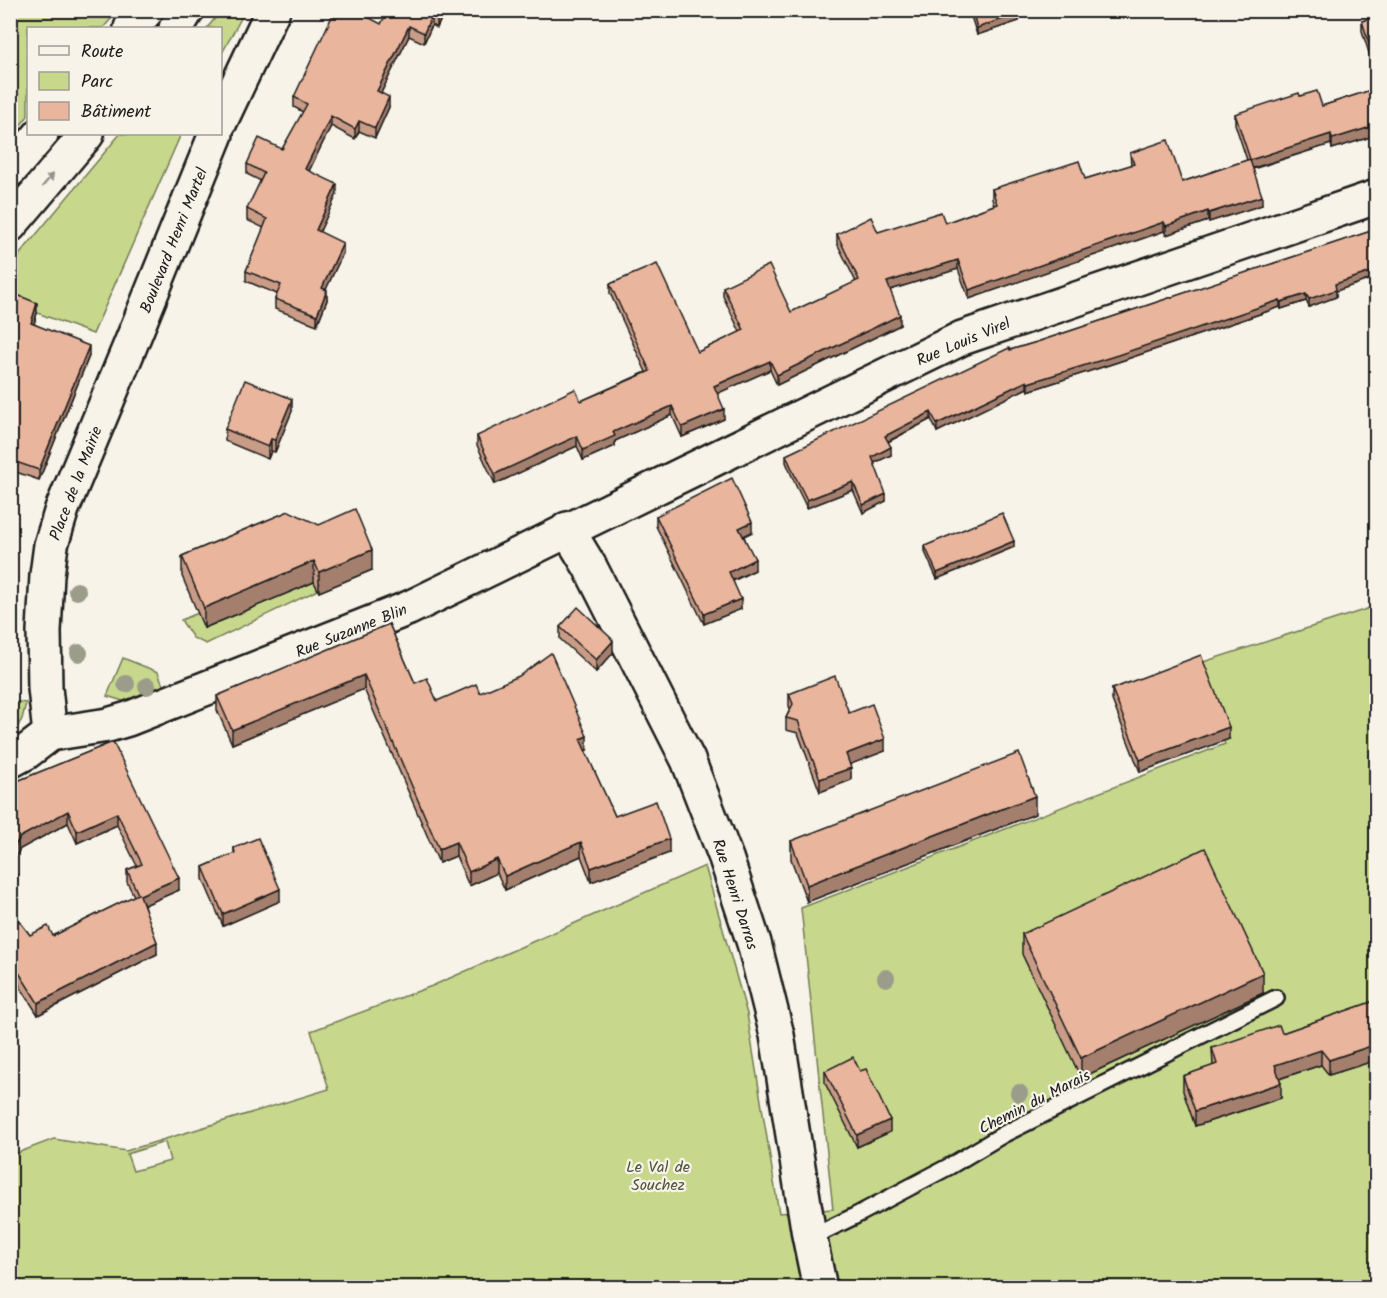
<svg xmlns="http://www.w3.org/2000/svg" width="1387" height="1298" font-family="Kalam,sans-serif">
	<rect width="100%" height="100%" fill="#f7f3e8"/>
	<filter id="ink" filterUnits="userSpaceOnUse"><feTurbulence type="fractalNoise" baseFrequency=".0167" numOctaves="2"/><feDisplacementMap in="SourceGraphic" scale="12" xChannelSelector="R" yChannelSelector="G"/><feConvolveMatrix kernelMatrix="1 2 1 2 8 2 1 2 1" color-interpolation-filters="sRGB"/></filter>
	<g filter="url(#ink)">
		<g fill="#c7d88d" stroke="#727a54" stroke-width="1.5" fill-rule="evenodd">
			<polygon points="11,10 118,11 103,28 28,28 28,116 11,137"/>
			<polygon points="222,10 245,11 221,55 220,28 207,28"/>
			<polygon points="120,134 181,134 93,334 11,303 10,266"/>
			<polygon points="313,578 318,590 206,644 193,638 181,620 198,613 204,628"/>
			<path d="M 1376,606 L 1376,1287 L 11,1288 L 10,1166 L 17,1153 L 54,1139 L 126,1151 L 329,1089 L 311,1031 L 432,986 L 705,866 L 747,1014 L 779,1213 L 833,1209 L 801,908 L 1225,744 L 1191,666 ZM 165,1142 L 170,1161 L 133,1171 L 127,1154 Z"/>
			<polygon points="123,658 158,672 167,695 147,700 126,702 107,696"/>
			<polygon points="17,702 26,703 22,719 11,738 11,716"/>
		</g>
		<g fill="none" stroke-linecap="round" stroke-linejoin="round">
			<g stroke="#1c1c1c" stroke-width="20">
				<polyline id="service" points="809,1235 820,1233 855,1216 950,1166 1004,1134 1276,998"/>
			</g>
			<g stroke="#1c1c1c" stroke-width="38">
				<g id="tertiary">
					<polyline points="220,122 273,10"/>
					<polyline points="567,529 590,567 688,760 726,858 754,943 777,1035 809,1235 820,1288"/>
					<polyline points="50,734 45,688 44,631 47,575 51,545 62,509 130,346 216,134"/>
					<polyline points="10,761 25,753 50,734 108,725 128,719 409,608 962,338 1376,197"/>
				</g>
			</g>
			<g stroke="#1c1c1c" stroke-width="38">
				<g id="secondary">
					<polyline points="131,28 147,10"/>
					<polyline points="176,28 187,10"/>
					<polyline points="10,170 41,134"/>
					<polyline points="10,225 87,134"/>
				</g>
			</g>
			<use href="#service" stroke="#f7f3e8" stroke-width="15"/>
			<use href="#tertiary" stroke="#f7f3e8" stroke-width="33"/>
			<use href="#secondary" stroke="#f7f3e8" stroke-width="33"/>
		</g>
		<g fill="#9b9c8a">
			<circle cx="77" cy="591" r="9"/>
			<circle cx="79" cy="653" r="9"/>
			<circle cx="126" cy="684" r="9"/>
			<circle cx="147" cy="686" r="9"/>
			<circle cx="886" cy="978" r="9"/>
			<circle cx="1019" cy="1093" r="9"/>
		</g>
		<g fill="#c99c87" stroke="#1c1c1c" stroke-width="1.5">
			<polygon points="388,10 445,10 437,28 432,25 424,43 409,36 381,93 389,107 375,138 359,131 355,139 331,126 309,171 337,194 319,232 343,253 326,289 327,300 317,325 275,309 275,299 277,294 246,281 246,271 264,228 247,220 247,209 261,181 247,174 247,164 282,149 303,112 294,107 294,97 381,24"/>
			<polygon points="969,10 1018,10 1019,21 977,35"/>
			<polygon points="1377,16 1377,78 1362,31 1362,21"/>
			<polygon points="1377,88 1377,135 1332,149 1331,144 1253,169 1262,205 1209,222 1208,221 1166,235 1164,231 969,299 958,269 890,290 900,325 777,385 770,370 717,393 724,419 682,437 672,415 615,441 615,446 583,460 577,446 495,484 477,445 477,436 581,401 646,372 610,293 610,284 698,352 740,332 723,296 723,287 791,312 856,282 837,243 837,234 878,232 945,223 994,205 992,199 992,189 1085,179 1131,165 1130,153 1182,182 1247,160 1235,124 1235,114 1300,96 1322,106"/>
			<polygon points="1377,229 1377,277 1336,291 1336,297 1309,307 1306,301 1281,309 1280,307 1118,362 1028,391 1027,388 937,432 931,419 888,442 891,455 874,463 886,501 863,513 853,490 807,508 796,486 786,462 786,455 1010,350 1037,342"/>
			<polygon points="10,292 37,313 34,324 89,356 39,480 10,470"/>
			<polygon points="292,411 275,452 271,451 268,459 225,441 225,429"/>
			<polygon points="289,511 372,570 319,592 314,582 204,628 182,576 182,556"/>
			<polygon points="656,516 752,532 744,536 755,570 733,581 741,609 704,624 656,526"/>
			<polygon points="925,546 1014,547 937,579 925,552"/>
			<polygon points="389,624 415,683 437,701 480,693 587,750 585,751 615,816 669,853 591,882 581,856 505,890 497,873 469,886 456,856 439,863 364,689 232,744 217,710 217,696"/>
			<polygon points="560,627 613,653 596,672 560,639"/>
			<polygon points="1112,689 1229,739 1140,772 1112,700"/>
			<polygon points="789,694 849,713 885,751 850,764 851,780 820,792 798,733 786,730 786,718 790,709 789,706"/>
			<polygon points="113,742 179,890 144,905 157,954 38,1015 18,983 10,974 10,909 30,935 53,936 134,896 127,882 127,870 137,866 117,825 77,843 68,823 20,849 10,784"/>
			<polygon points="1035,814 807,902 791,859 791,841"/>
			<polygon points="234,848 280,901 223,926 203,879 203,867 234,854"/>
			<polygon points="1022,934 1263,993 1081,1078 1022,954"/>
			<polygon points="1377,1000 1377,1060 1329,1075 1321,1065 1279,1079 1281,1098 1195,1126 1183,1091 1183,1076 1213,1066 1212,1048 1282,1033"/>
			<polygon points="825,1071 890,1132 857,1147 825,1083"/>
		</g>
		<g fill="#a47f6e" stroke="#1c1c1c" stroke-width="1.5">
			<polygon points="441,10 445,10 437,28 437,18"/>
			<polygon points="1019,13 1019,21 977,35 977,28"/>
			<polygon points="432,15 432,25 424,43 424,33"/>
			<polygon points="409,26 409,36 377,101 377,91"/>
			<polygon points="389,97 389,107 375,138 375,128"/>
			<polygon points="331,116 331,126 305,179 305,169"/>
			<polygon points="359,121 359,131 355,139 355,129"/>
			<polygon points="1377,125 1377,135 1332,149 1332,139"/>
			<polygon points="1331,134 1331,144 1250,169 1250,160"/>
			<polygon points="337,184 337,194 316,240 316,230"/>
			<polygon points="1262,196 1262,205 1209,222 1209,213"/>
			<polygon points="1208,211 1208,221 1166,235 1166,226"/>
			<polygon points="1164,222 1164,231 969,299 969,290"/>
			<polygon points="343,243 343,253 322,298 322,288"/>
			<polygon points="958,260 958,269 887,291 887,282"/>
			<polygon points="1377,270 1377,277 1336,291 1336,297 1309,307 1309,299 1335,284"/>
			<polygon points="327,290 327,300 317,325 317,315"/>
			<polygon points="1306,294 1306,301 1281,309 1281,302"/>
			<polygon points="1280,300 1280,307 1118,362 1028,391 1028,383"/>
			<polygon points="37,303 37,313 31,334 31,323"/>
			<polygon points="900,315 900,325 777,385 777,375"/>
			<polygon points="89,346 89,356 39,480 39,470"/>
			<polygon points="770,361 770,370 714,395 714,386"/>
			<polygon points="1027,381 1027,388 937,432 937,424"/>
			<polygon points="292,399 292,411 275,452 275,440"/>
			<polygon points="672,406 672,415 615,441 615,446 583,460 583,450 613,432"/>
			<polygon points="724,409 724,419 682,437 682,427"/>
			<polygon points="931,412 931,419 885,443 885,436"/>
			<polygon points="577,436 577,446 495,484 495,474"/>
			<polygon points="271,439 271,451 268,459 268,447"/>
			<polygon points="891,447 891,455 872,464 872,457"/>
			<polygon points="853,482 853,490 807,508 807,500"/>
			<polygon points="886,494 886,501 863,513 863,505"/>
			<polygon points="752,522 752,532 739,538 739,528"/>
			<polygon points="1014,541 1014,547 937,579 937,573"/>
			<polygon points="372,550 372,570 319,592 319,572"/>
			<polygon points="755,559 755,570 729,582 729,572"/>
			<polygon points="314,561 314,582 204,628 204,608"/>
			<polygon points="741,599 741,609 704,624 704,614"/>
			<polygon points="613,641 613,653 596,672 596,660"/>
			<polygon points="364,675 364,689 232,744 232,730"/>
			<polygon points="1229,727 1229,739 1140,772 1140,760"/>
			<polygon points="587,736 587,750 580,753 580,739"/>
			<polygon points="885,739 885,751 846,766 846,754"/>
			<polygon points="851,768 851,780 820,792 820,779"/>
			<polygon points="1035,796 1035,814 807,902 807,885"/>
			<polygon points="68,811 68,823 20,849 10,866 10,854 20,837"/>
			<polygon points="117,813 117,825 77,843 77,831"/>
			<polygon points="669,839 669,853 591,882 591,868"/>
			<polygon points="456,842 456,856 439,863 439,849"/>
			<polygon points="581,842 581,856 505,890 505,876"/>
			<polygon points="497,859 497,873 469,886 469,872"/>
			<polygon points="17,875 17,887 10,900 10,888"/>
			<polygon points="179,878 179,890 140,907 140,895"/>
			<polygon points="280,889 280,901 223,926 223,914"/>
			<polygon points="157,942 157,954 38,1015 38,1003"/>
			<polygon points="1263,973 1263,993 1081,1078 1081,1058"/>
			<polygon points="1377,1044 1377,1060 1329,1075 1329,1060"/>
			<polygon points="1321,1050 1321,1065 1275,1080 1275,1065"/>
			<polygon points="1281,1083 1281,1098 1195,1126 1195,1111"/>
			<polygon points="890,1120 890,1132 857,1147 857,1135"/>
		</g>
		<g fill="#eab59d" stroke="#1c1c1c" stroke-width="1.5">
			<polygon points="335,10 355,10 381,24 388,10 441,10 437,18 432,15 424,33 409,26 377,91 389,97 375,128 359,121 355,129 331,116 305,169 337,184 316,230 343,243 322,288 327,290 317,315 275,299 281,285 246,271 267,219 247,209 264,173 247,164 259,138 282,149 307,104 294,97"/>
			<polygon points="972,10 1018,10 1019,13 977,28"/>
			<polygon points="1377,16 1377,68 1362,21"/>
			<polygon points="1377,88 1377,125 1332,139 1331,134 1250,160 1262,196 1209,213 1208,211 1166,226 1164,222 969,290 958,260 887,282 900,315 777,375 770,361 714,386 724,409 682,427 672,406 613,432 615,436 583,450 577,436 495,474 477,436 575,389 581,401 650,371 610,284 657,264 698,352 744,330 723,287 769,265 791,312 859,280 837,234 871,217 878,232 941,212 945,223 997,204 992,189 1079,161 1085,179 1134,164 1130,153 1168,140 1182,182 1250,159 1235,114 1299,93 1300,96 1317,91 1322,106"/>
			<polygon points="1377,229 1377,270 1335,284 1336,290 1309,299 1306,294 1281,302 1280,300 1118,355 1028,383 1027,381 937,424 931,412 885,436 891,447 872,457 886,494 863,505 853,482 807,500 796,478 786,455 1009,348 1010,350 1037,342"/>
			<polygon points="10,292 37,303 31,323 89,346 39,470 10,460"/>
			<polygon points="245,380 292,399 275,440 271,439 268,447 225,429"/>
			<polygon points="732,478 752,522 739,528 755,559 729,572 741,599 704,614 656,516"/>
			<polygon points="355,509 372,550 319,572 314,561 204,608 182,556 289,511 319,525"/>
			<polygon points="1002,513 1014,541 937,573 925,546"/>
			<polygon points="578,607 611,638 613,641 596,660 560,627"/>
			<polygon points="389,624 415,683 427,678 437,701 476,684 480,693 519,676 551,653 587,736 580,739 615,816 656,801 669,839 591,868 581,842 505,876 497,859 469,872 456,842 439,849 364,675 232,730 217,696"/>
			<polygon points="1201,655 1229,727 1140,760 1112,689"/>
			<polygon points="835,676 849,713 872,704 885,739 846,754 851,768 820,779 798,721 786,718 793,704 789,694"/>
			<polygon points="113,742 179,878 140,895 157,942 38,1003 18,971 10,962 10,909 30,935 48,926 53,936 138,894 127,870 142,864 117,813 77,831 68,811 20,837 10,854 10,784"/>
			<polygon points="1019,753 1035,796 807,885 791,841"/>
			<polygon points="258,838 280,889 223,914 203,867 235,853 234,848"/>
			<polygon points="1205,848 1263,973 1081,1058 1022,934"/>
			<polygon points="10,871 17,875 10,888"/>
			<polygon points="1377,1000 1377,1044 1329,1060 1321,1050 1275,1065 1281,1083 1195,1111 1183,1076 1217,1064 1212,1048 1279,1025 1282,1033"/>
			<polygon points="853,1057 860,1071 866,1069 890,1120 857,1135 825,1071"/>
		</g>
		<defs><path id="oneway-solid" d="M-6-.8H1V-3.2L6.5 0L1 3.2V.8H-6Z" transform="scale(1.5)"/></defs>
		<use fill="#94928c" href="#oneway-solid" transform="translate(48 180) rotate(-50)"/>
	</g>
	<g text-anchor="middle" stroke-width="4.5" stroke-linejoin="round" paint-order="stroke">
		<g font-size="16" fill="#1c1c1c" stroke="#f7f3e8">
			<text transform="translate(173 240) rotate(-68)" y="6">Boulevard Henri Martel</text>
			<text transform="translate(963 341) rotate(-23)" y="6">Rue Louis Virel</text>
			<text transform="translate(75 483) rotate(-69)" y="6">Place de la Mairie</text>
			<text transform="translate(351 630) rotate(-22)" y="6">Rue Suzanne Blin</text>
			<text transform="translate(736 894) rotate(72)" y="6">Rue Henri Darras</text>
			<text transform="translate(1034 1101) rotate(-27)" y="6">Chemin du Marais</text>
		</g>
		<g font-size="16" fill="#4f543e" stroke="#f7f3e8">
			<text x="658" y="1172">Le Val de<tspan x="658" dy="18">Souchez</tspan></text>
		</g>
	</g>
	<rect width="1387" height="1298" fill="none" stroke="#f7f3e8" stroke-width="36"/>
	<rect x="18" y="18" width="1351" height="1262" fill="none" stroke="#1c1c1c" stroke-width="2" filter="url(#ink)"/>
	<rect x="27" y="27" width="195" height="108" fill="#f7f3e8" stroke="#9f9d96" stroke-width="1.5"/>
	<rect x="39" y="46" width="30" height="9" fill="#f7f3e8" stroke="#9f9d96" stroke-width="1.5"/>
	<text x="81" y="57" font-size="18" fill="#1c1c1c">Route</text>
	<rect x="39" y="72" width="30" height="18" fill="#c7d88d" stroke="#9f9d96" stroke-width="1.5"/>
	<text x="81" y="87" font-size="18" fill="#1c1c1c">Parc</text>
	<rect x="39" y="102" width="30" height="18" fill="#eab59d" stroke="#9f9d96" stroke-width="1.5"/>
	<text x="81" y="117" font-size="18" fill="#1c1c1c">Bâtiment</text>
</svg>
